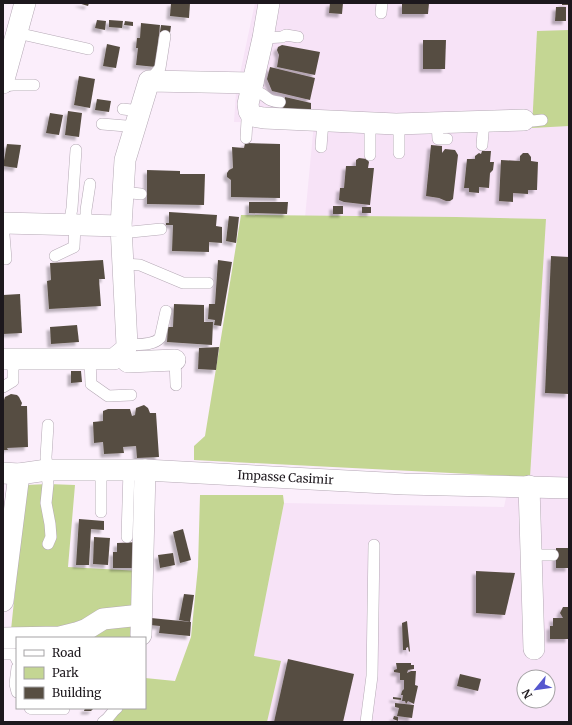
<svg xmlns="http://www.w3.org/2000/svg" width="572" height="725" font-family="Merriweather,serif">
	<defs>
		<filter id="shadow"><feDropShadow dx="-3.5" dy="3.5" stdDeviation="1" flood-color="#0004"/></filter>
	</defs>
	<rect width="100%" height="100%" fill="#fbeefb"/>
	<path fill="#f7e3f7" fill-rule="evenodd" d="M 255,3 L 569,3 L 569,722 L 241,722 L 284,503 L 504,507 L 516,452 L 304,228 L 314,123 L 234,122 L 236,92 ZM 524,677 L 548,677 L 548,701 L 524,701 Z"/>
	<g fill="#c4d693">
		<polygon points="569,30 569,126 532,128 537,31"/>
		<polygon points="241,215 456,217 546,219 530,477 194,460 194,446 205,436"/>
		<polygon points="48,484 75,485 68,567 140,571 135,638 96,638 89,636 11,630 26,485"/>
		<path d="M 200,495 L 283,495 L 284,503 L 254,656 L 281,661 L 267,722 L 111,722 C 115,719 116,716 119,712 C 125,705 137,708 145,708 L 145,678 L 175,681 L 191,637 L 198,567 Z"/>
	</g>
	<g fill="#574e42" filter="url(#shadow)">
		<polygon points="78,3 89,3 88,6"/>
		<polygon points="171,3 190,3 189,18 170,16"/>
		<polygon points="330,3 343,3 342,14 329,13"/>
		<polygon points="402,3 429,3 428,14 402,14"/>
		<rect x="562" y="3" width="7" height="2"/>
		<polygon points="556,7 566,7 566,21 555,21"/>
		<polygon points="97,20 106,21 105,30 95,28"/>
		<polygon points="109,20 123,21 122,28 109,27"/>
		<polygon points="125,21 133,22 133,26 124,25"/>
		<polygon points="141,23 160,25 156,67 136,65 138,48 136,48 137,38 140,38"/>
		<polygon points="161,25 171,26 170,33 160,32"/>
		<polygon points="423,40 446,40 445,69 423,69"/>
		<polygon points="107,44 120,47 116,68 103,66"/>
		<polygon points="282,45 320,52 315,75 277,67 279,55 277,50 278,47"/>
		<polygon points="270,67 315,78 310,100 272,91 267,79"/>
		<polygon points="79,76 95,79 90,108 74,105"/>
		<polygon points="285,97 311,103 311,110 283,109"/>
		<polygon points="97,99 111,101 109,112 95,110"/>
		<polygon points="68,111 82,113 79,137 65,135"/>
		<polygon points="50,113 63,115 59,135 46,133"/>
		<polygon points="245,143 280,144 280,198 231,197 231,180 227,177 227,173 229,170 233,168 232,147 244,148"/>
		<polygon points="7,144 21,145 17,168 3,166"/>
		<polygon points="431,145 442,146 442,153 445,149 455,150 458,155 453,199 450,201 446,201 439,198 426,196"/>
		<polygon points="482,151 491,151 490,162 494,162 493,170 490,173 489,188 479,187 479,193 469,192 469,188 464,188 467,159 475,159 475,156 479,153 481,154"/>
		<polygon points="523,153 528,153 531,157 531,161 538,162 537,190 528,190 528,194 513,193 513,202 499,201 501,160 520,161 520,156"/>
		<polygon points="359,158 367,159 369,162 368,168 374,168 370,205 344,202 339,200 340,188 344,188 346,166 356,166 356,160"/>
		<polygon points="147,170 180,171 180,174 205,174 204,205 147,204"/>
		<polygon points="249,202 288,202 287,214 249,213"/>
		<rect x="333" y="206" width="10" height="8"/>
		<rect x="362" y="207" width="9" height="6"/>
		<polygon points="169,212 217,215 216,226 222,227 222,243 209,242 209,252 172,251 173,225 166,225 166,223 169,223"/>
		<polygon points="229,216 239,217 236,243 226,241"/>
		<polygon points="551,256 569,257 569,394 545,393"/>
		<polygon points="103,260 105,279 99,279 101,306 49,309 47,281 51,280 50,263"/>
		<polygon points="218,260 232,262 221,326 214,325 215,320 208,319 209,304 215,304"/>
		<polygon points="20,294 22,333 3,334 3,295"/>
		<polygon points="174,304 204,305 204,322 213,322 212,345 167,342 168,327 173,327"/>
		<polygon points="77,325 79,342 51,344 50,327"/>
		<polygon points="219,347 216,370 198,369 199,348"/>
		<polygon points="71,371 81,371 82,382 71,383"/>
		<polygon points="11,394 17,395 19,397 22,403 21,406 27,406 28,447 7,448 8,450 3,450 3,403 5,397"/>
		<polygon points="144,405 148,408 150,413 156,413 159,457 137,458 136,446 123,447 124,453 104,454 103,442 94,443 93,422 103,421 103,411 108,409 130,409 132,416 135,415 136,408"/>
		<polygon points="79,519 104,521 104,530 91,529 89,565 76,565"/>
		<polygon points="183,529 191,560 180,563 173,532"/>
		<polygon points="94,537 110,538 108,565 93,564"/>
		<polygon points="139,542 139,568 113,568 113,552 117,552 117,543"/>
		<rect x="556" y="548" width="13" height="20"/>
		<polygon points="173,553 175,565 160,568 158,555"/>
		<polygon points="476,571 515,573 505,615 476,613"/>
		<polygon points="184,594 194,595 190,622 179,620"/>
		<polygon points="563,607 569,607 569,639 550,639 550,626 553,626 553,618 563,618 560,613"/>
		<polygon points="151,618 191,622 190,636 159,633 160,626 150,625"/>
		<polygon points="407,621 410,651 409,652 408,647 406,648 406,650 403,650 402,623"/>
		<polygon points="288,659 354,674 343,722 274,722"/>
		<polygon points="396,663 411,663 411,665 414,665 414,669 408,670 407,673 411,671 416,671 415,685 418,686 414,704 408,701 406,704 405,701 402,701 403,695 401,695 402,691 404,689 404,680 400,680 400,673 394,672 394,670 397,669"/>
		<polygon points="460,674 481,679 478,691 457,686"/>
		<polygon points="393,697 401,698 401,700 393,699"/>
		<polygon points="395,703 414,705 412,718 397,716 399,708 395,707"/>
		<polygon points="85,708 94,708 91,711 84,711"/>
		<polygon points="394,716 398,717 398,721 393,719"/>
	</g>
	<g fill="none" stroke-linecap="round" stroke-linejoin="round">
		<g stroke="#b5a9b5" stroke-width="12">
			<g id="lane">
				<polyline points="381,13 382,3"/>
				<polyline points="17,33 88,49"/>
				<polyline points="263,38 282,37 286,35 298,37"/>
				<polyline points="149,81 160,68 165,36"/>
				<polyline points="3,86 13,85 34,85"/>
				<path d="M 252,90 C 267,93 265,102 280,102"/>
				<polyline points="123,109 140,111"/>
				<polyline points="524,120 533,121 542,120"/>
				<polyline points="437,123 438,139 447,139"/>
				<polyline points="102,124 126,126 134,130"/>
				<polyline points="396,124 399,131 399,153"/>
				<polyline points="246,138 247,120 252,116"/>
				<polyline points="482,145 484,121"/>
				<polyline points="321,147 323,121"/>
				<polyline points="370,155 370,123"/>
				<polyline points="123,192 141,194"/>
				<polyline points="3,223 6,259"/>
				<polyline points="69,225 72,208 76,150"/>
				<polyline points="86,225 86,210 90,184"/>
				<polyline points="121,233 161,229"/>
				<polyline points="55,256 74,247 75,225"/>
				<polyline points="123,264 140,265 183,283 208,283"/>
				<path d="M 127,345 C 137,344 153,346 160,338 L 166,311"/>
				<polyline points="90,359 91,384 108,396 131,395"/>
				<polyline points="175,360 176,385"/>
				<polyline points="3,387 13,381 13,359"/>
				<polyline points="101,469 101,512"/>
				<polyline points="127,537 129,470"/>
				<polyline points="48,544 51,537 50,524 46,503 48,484 46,457 48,425"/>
				<polyline points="531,555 553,555"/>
				<polyline points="3,654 14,654 17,660"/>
				<polyline points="17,668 15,684 17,692"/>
				<polyline points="30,708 32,709 64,709"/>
				<path d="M 103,722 C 110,718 111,712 117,708"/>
				<polyline points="366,722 372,676 374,545"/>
			</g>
		</g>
		<g stroke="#b5a9b5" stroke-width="22">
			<g id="street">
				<polyline points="269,3 263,38 248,104 249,111 252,116 264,118 396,124 524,120"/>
				<polyline points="3,83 25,3"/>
				<polyline points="3,223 121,226 127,345 125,350 114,359 3,359"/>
				<polyline points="121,226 125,160 149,81 253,83"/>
				<polyline points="120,355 128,362 175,360"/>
				<path id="s1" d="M 3,473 L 19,474 L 47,470 L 145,470 L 404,484 L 569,488"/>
				<polyline points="529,486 534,649"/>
				<polyline points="3,601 19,474"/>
				<polyline points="141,635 145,470"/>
				<polyline points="3,638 60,637 76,633 87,629 103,619 141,615"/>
			</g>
		</g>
		<use href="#lane" stroke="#fff" stroke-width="11"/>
		<use href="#street" stroke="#fff" stroke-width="21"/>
	</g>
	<g text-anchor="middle" stroke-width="4" stroke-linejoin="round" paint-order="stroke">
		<g font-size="12" fill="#1d181d" stroke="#fff">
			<text dy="4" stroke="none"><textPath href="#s1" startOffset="283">Impasse Casimir</textPath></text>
		</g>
	</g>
	<rect width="572" height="725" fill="none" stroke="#1d181d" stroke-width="8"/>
	<rect x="16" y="637" width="130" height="72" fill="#ffffff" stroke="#a5a3a5"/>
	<rect x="24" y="650" width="20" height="6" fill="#ffffff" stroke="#a5a3a5"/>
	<text x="52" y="657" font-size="12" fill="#1d181d">Road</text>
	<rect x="24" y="667" width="20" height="12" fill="#c4d693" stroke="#a5a3a5"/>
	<text x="52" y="677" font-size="12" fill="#1d181d">Park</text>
	<rect x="24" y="687" width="20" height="12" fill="#574e42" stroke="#a5a3a5"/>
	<text x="52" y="697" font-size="12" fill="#1d181d">Building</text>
	<g transform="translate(536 689) rotate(241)"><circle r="19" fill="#ffffff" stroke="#a5a3a5"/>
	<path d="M0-3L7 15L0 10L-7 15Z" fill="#5557ce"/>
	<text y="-6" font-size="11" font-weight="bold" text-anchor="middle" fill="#1d181d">N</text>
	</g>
</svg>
